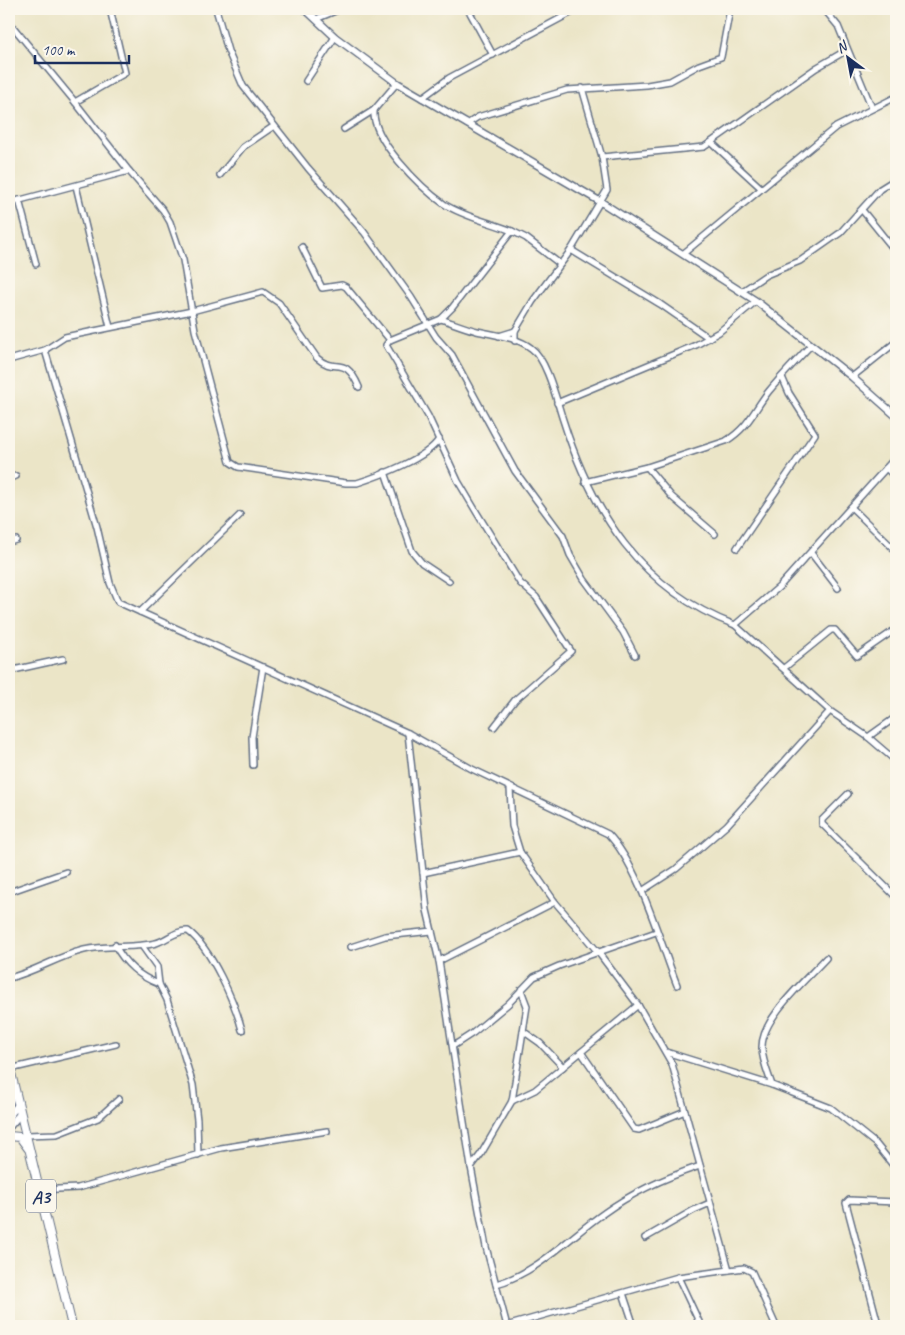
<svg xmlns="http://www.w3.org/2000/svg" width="905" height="1335" font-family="Caveat,sans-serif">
	<rect width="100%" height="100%" fill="#fbf7ec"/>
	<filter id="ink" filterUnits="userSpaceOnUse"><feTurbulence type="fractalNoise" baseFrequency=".02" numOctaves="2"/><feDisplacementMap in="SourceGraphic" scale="10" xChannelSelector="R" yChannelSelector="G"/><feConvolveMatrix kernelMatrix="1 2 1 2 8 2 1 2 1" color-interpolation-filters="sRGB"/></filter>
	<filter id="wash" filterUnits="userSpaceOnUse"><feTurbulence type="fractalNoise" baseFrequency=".0096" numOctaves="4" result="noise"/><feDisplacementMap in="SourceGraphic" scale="20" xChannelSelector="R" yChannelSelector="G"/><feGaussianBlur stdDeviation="1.12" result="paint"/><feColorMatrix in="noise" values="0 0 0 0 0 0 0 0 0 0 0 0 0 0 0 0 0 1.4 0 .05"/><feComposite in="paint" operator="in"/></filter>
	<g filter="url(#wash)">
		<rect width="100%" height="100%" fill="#ebe5c7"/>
	</g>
	<g filter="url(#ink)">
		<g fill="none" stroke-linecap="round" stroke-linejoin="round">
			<g stroke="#646f83" stroke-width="8">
				<g id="minor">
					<polyline points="216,9 228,51 243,86 308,168 364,232 411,297 436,337 452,355 515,471 563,536 570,555 584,579 623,632 635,655"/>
					<polyline points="468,9 493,55"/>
					<polyline points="824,9 838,26 872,108"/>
					<polyline points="316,19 340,9"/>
					<path d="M 9,22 L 75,102 L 129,171 L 163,210 L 170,222 L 183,260 L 195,330 L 230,462 L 238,467 L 346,483 L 357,483 C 379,476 428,458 439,439"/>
					<polyline points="306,81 335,37"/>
					<path d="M 397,83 L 374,110 C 371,139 421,188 444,204 C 464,217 490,222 512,231"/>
					<polyline points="422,98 449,78 578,9"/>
					<polyline points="75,102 125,73 110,9"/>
					<polyline points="467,124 478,117 567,90 647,85 670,81 699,65 721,57 730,9"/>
					<polyline points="344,129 374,110"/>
					<polyline points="712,143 761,188"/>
					<polyline points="602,157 704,147 816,68 847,50"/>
					<polyline points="220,175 243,147 274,126"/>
					<polyline points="76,186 110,327"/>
					<polyline points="19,200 36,264"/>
					<polyline points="9,203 129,171"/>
					<polyline points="862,210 896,252"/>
					<polyline points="302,247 322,288 342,285 346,287 390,340"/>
					<polyline points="571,250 660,304 709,338"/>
					<polyline points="684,253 836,127 896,97"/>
					<polyline points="741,292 766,275 800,261 840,233 880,189 896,179"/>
					<path d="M 441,319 C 453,323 465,328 477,331 C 494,335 517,337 531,348 C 547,359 557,402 563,420 C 592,512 641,590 735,625 L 779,587 L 896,457"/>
					<polyline points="499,336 515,331"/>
					<polyline points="515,341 515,331 533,301 571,250 607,190 602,157 582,88"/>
					<path d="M 45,350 L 97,527 L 110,583 L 118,602 L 408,733 L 472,769 L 608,834 C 639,866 660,942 677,985"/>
					<path d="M 9,360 L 45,350 L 65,337 L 192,311 L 263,292 L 279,303 L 317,358 C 336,375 344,353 359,387"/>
					<polyline points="852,377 896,342"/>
					<polyline points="557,403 696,345 719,332 756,301"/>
					<path d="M 647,467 L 726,441 C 749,427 753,411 769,391 C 782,375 797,360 811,345"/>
					<polyline points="886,468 896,478"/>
					<polyline points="385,472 412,551 422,563 449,581"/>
					<polyline points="9,478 16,476"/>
					<polyline points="585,482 647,467 672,497 715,534"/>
					<polyline points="851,507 896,551"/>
					<polyline points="9,542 16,540"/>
					<polyline points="737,548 815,434 789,393 782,377"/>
					<polyline points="811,553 838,588"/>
					<polyline points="140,612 240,515"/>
					<polyline points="735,625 830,711 868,737 896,761"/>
					<polyline points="784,668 831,630 835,630 857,656 896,629"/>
					<polyline points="9,671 63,659"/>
					<polyline points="494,727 515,700 571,651 536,597 520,583 477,513 458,481 428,416 386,345 390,340 441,319 452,308 512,231 526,238 560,264"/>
					<polyline points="408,733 427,910 439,961 471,1167 486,1247 507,1326"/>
					<polyline points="868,737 896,717"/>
					<polyline points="253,765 252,737 263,667"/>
					<polyline points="510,788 512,826 520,852 555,902 598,952 638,1005 672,1064 729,1270"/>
					<polyline points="848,794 822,820 822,824 896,897"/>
					<polyline points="423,873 520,852"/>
					<polyline points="642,891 676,869 727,825 830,711"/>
					<polyline points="9,892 66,872"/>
					<path d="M 115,945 C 124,963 140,977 159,984"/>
					<polyline points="142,946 157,967 159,984 167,1000 193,1085 197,1120 198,1155"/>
					<polyline points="351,947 385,936 432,931"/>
					<polyline points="439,961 555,902"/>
					<path d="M 9,978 C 35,972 58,956 84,950 C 109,944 132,949 156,943 C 167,940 176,930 188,931 C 211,948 235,1003 242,1030"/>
					<polyline points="523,1031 540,1043 563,1067"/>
					<polyline points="453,1046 473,1033 508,1004 534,977 559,966 656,932"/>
					<polyline points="581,1052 634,1129 639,1130 685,1111"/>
					<polyline points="666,1052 772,1085 831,1108 876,1144 896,1169"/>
					<polyline points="10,1069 116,1044"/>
					<path d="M 772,1085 C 768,1073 762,1060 762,1048 C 761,1018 806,980 826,958"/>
					<polyline points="512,1101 535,1090 638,1005"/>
					<polyline points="26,1135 57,1134 98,1118 119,1099"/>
					<polyline points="471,1167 481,1154 512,1101 527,1006 521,990"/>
					<polyline points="39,1190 78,1188 221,1148 327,1131"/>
					<polyline points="645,1238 694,1210 710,1203"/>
					<polyline points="678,1277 701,1326"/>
					<path d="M 496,1284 C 538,1273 569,1237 604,1213 C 633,1192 667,1177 700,1166"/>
					<polyline points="623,1293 634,1326"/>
					<polyline points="877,1320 846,1203 849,1200 896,1202"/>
					<polyline points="506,1326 678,1277 744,1268 752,1272 776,1326"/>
				</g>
			</g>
			<g stroke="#646f83" stroke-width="9">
				<g id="tertiary">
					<polyline points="305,9 335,37 397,83 601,202 756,301 852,377 896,416"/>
					<polyline points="9,1116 18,1105"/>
					<polyline points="9,1127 20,1114"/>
				</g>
			</g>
			<g stroke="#646f83" stroke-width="10">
				<g id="trunk">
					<polyline points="9,1065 72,1326"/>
					<polyline points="9,1102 12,1086"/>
					<polyline points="9,1136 20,1137 28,1148"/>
				</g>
			</g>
			<use href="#minor" stroke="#fff" stroke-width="5"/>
			<use href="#tertiary" stroke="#fff" stroke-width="6"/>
			<use href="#trunk" stroke="#fff" stroke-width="8"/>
		</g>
	</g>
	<g text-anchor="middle" stroke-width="4.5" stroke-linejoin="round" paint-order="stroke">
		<rect fill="#fbf7ec" stroke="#5e6b89" stroke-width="1" x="26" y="1179.5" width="30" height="33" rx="4"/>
		<g font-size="19" font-weight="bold" fill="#1b2f5e">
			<text x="41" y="1203">A3</text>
		</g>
	</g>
	<rect width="905" height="1335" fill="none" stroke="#fbf7ec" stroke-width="30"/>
	<g transform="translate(848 58) rotate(328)" stroke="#fbf7ec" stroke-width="4" paint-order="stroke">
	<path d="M0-4L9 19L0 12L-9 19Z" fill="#1b2f5e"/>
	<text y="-8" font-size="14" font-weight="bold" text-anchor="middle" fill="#1b2f5e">N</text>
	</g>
	<path d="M35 55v8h94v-8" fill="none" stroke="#1b2f5e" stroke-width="2.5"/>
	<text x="42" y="55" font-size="15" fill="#1b2f5e" stroke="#fbf7ec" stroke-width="4" paint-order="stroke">100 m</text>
</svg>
